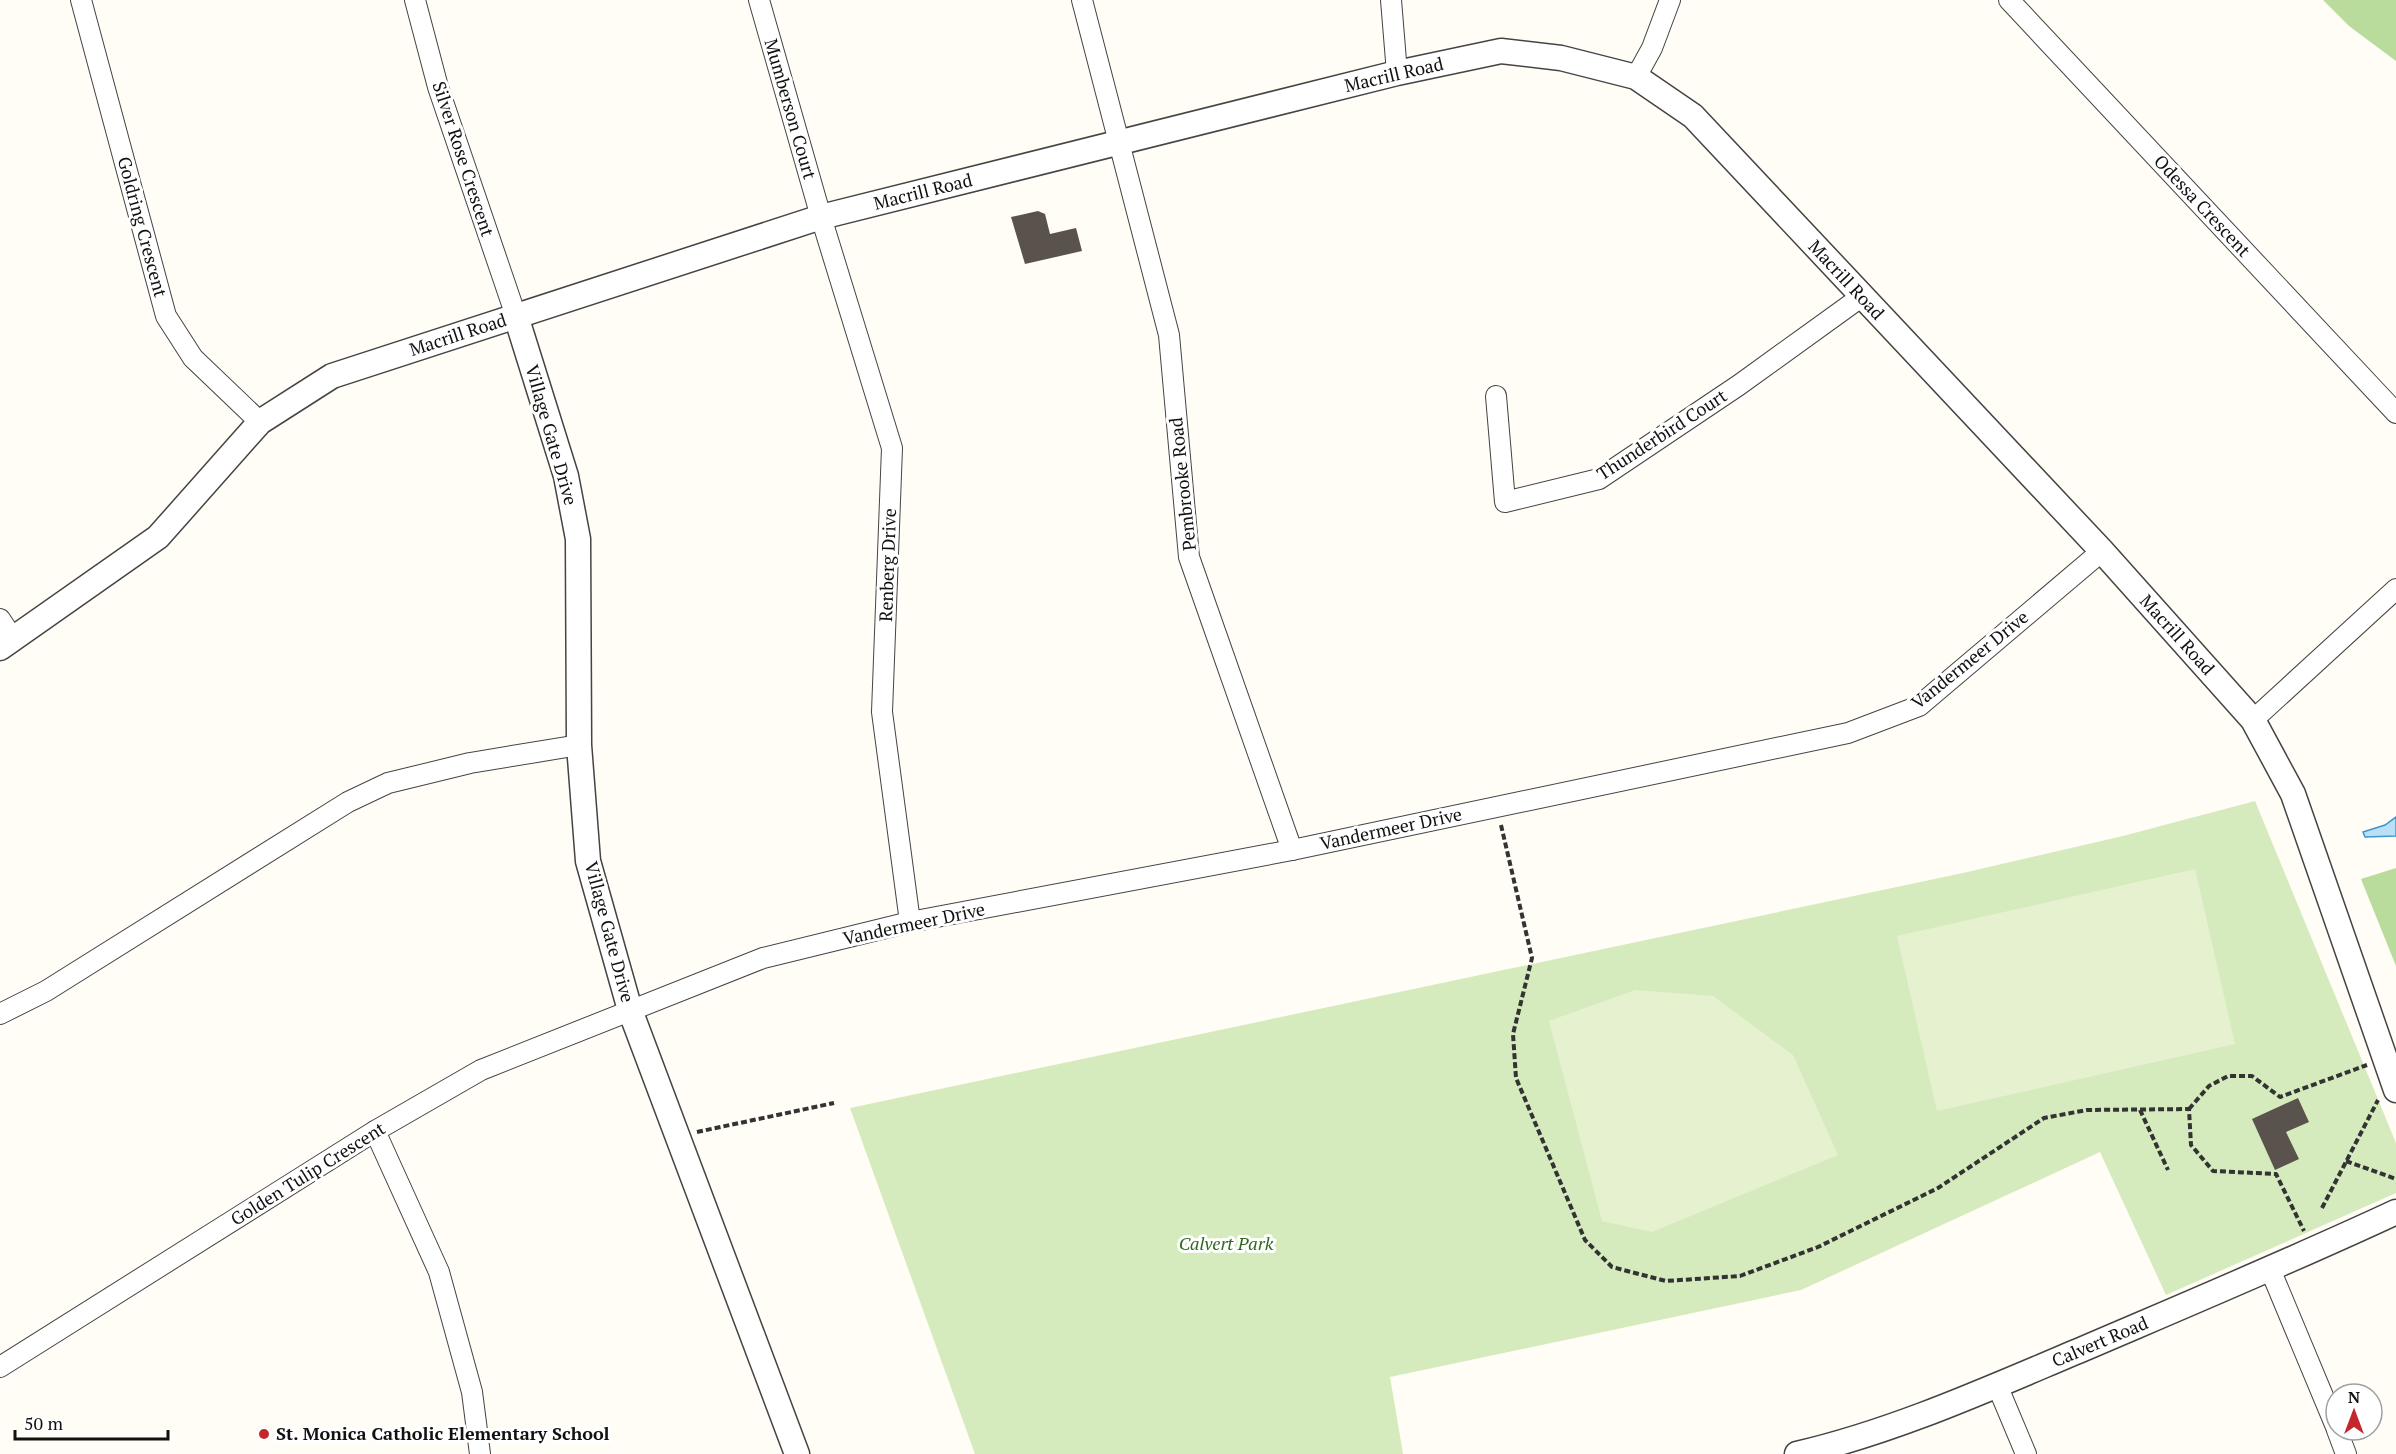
<svg xmlns="http://www.w3.org/2000/svg" width="2396" height="1454" font-family="'PT Serif',serif">
	<rect width="100%" height="100%" fill="#fffdf5"/>
	<polygon fill="#d5ebbd" points="2255,801 2396,1143 2396,1193 2166,1295 2100,1152 1801,1290 1390,1377 1403,1454 975,1454 850,1108 1963,873 2123,836"/>
	<g fill="#b9dc9c">
		<polygon points="2323,0 2396,0 2396,61 2349,26"/>
		<polygon points="2396,868 2396,966 2361,879"/>
	</g>
	<g fill="#e6f2cf">
		<polygon points="2195,869 2235,1044 1937,1111 1897,936"/>
		<polygon points="1635,990 1713,996 1793,1055 1838,1155 1652,1232 1602,1221 1549,1021"/>
	</g>
	<polygon fill="#b9e0f7" stroke="#3f96cf" stroke-width="1.5" points="2396,817 2396,836 2365,837 2363,832 2385,825"/>
	<g fill="#5a524d">
		<polygon points="1038,211 1045,214 1050,234 1076,228 1082,251 1025,264 1011,217"/>
		<polygon points="2298,1098 2309,1122 2286,1132 2299,1159 2275,1170 2252,1119"/>
	</g>
	<g fill="none" stroke-linecap="round" stroke-linejoin="round">
		<g stroke="#444" stroke-width="22">
			<g id="minor">
				<polyline points="81,0 166,316 193,358 260,422"/>
				<polyline points="415,0 438,87 516,316"/>
				<polyline points="759,0 821,217 892,448 882,712 910,922"/>
				<polyline points="1082,0 1169,335 1189,557 1292,850"/>
				<polyline points="1391,0 1397,73"/>
				<polyline points="2009,0 2396,413"/>
				<polyline points="1636,77 1652,48 1670,0"/>
				<polyline points="1496,396 1505,502 1599,479 1739,385 1861,297"/>
				<polyline points="0,619 14,640"/>
				<polyline points="2253,720 2396,589"/>
				<polyline points="0,1014 46,991 348,802 388,783 470,763 579,745"/>
				<polyline points="375,1131 439,1272 472,1392 480,1454"/>
				<polyline points="2270,1269 2336,1427"/>
				<polyline points="0,1367 375,1131 481,1070 763,958 910,922 1292,850 1848,733 1919,706 2102,551"/>
				<polyline points="1997,1385 2026,1454"/>
				<polyline points="2337,1430 2346,1454"/>
			</g>
		</g>
		<g stroke="#444" stroke-width="27">
			<g id="tertiary">
				<polyline points="516,316 566,476 578,539 579,745 588,861 630,1010 797,1454"/>
				<polyline points="0,648 158,537 260,422 332,376 821,217 1397,73 1501,51 1561,58 1636,77 1693,116 2102,551 2253,720 2293,794 2396,1090"/>
				<path d="M 1797,1454 C 1896,1431 1990,1388 2083,1349 C 2188,1304 2293,1260 2396,1212"/>
			</g>
		</g>
		<g stroke="#333" stroke-width="4" stroke-dasharray="6 3" stroke-linecap="butt">
			<polyline points="1501,825 1532,958 1513,1034 1516,1078 1585,1240 1612,1267 1666,1281 1740,1276 1818,1247 1938,1188 2044,1118 2087,1110 2189,1109 2191,1145 2213,1171 2276,1174 2304,1231"/>
			<polyline points="2189,1109 2209,1086 2228,1076 2252,1076 2280,1097 2367,1065"/>
			<polyline points="2140,1110 2168,1170"/>
			<polyline points="697,1132 834,1103"/>
			<polyline points="2346,1161 2396,1179"/>
			<polyline points="2322,1208 2378,1100"/>
		</g>
		<use href="#minor" stroke="#fff" stroke-width="20"/>
		<use href="#tertiary" stroke="#fff" stroke-width="24"/>
	</g>
	<circle fill="#c4262e" stroke="#fff" stroke-width="2" cx="264" cy="1434" r="6"/>
	<g text-anchor="middle" stroke-width="6" stroke-linejoin="round" paint-order="stroke">
		<g font-size="18" fill="#111" stroke="#fff">
			<text transform="translate(1394 75) rotate(-13)" y="6">Macrill Road</text>
			<text transform="translate(790 109) rotate(74)" y="6">Mumberson Court</text>
			<text transform="translate(463 159) rotate(72)" y="6">Silver Rose Crescent</text>
			<text transform="translate(923 192) rotate(-14)" y="6">Macrill Road</text>
			<text transform="translate(2202 206) rotate(47)" y="6">Odessa Crescent</text>
			<text transform="translate(142 227) rotate(75)" y="6">Goldring Crescent</text>
			<text transform="translate(1846 280) rotate(47)" y="6">Macrill Road</text>
			<text transform="translate(458 335) rotate(-18)" y="6">Macrill Road</text>
			<text transform="translate(551 435) rotate(74)" y="6">Village Gate Drive</text>
			<text transform="translate(1662 435) rotate(-33)" y="6">Thunderbird Court</text>
			<text transform="translate(1183 484) rotate(-96)" y="6">Pembrooke Road</text>
			<text transform="translate(888 565) rotate(-88)" y="6">Renberg Drive</text>
			<text transform="translate(2177 635) rotate(48)" y="6">Macrill Road</text>
			<text transform="translate(1970 660) rotate(-39)" y="6">Vandermeer Drive</text>
			<text transform="translate(1391 829) rotate(-12)" y="6">Vandermeer Drive</text>
			<text transform="translate(914 924) rotate(-12)" y="6">Vandermeer Drive</text>
			<text transform="translate(609 932) rotate(75)" y="6">Village Gate Drive</text>
			<text transform="translate(308 1174) rotate(-32)" y="6">Golden Tulip Crescent</text>
			<text transform="translate(2100 1342) rotate(-23)" y="6">Calvert Road</text>
		</g>
		<g font-size="18" font-style="italic" fill="#2f6b1f" stroke="#fff">
			<text x="1226" y="1250">Calvert Park</text>
		</g>
		<g font-size="18" font-weight="bold" fill="#111" stroke="#fff" text-anchor="start">
			<text x="276" y="1440">St. Monica Catholic Elementary School</text>
		</g>
	</g>
	<g transform="translate(2354 1412)"><circle r="28" fill="#ffffff" stroke="#a0a0a0" stroke-width="1.5"/>
	<path d="M0-4.5L10 22L0 15L-10 22Z" fill="#c4262e"/>
	<text y="-9" font-size="16" font-weight="bold" text-anchor="middle" fill="#111111">N</text>
	</g>
	<path d="M15 1430v9h153v-9" fill="none" stroke="#111111" stroke-width="3"/>
	<text x="24" y="1430" font-size="18" fill="#111111" stroke="#ffffff" stroke-width="4.5" paint-order="stroke">50 m</text>
</svg>
